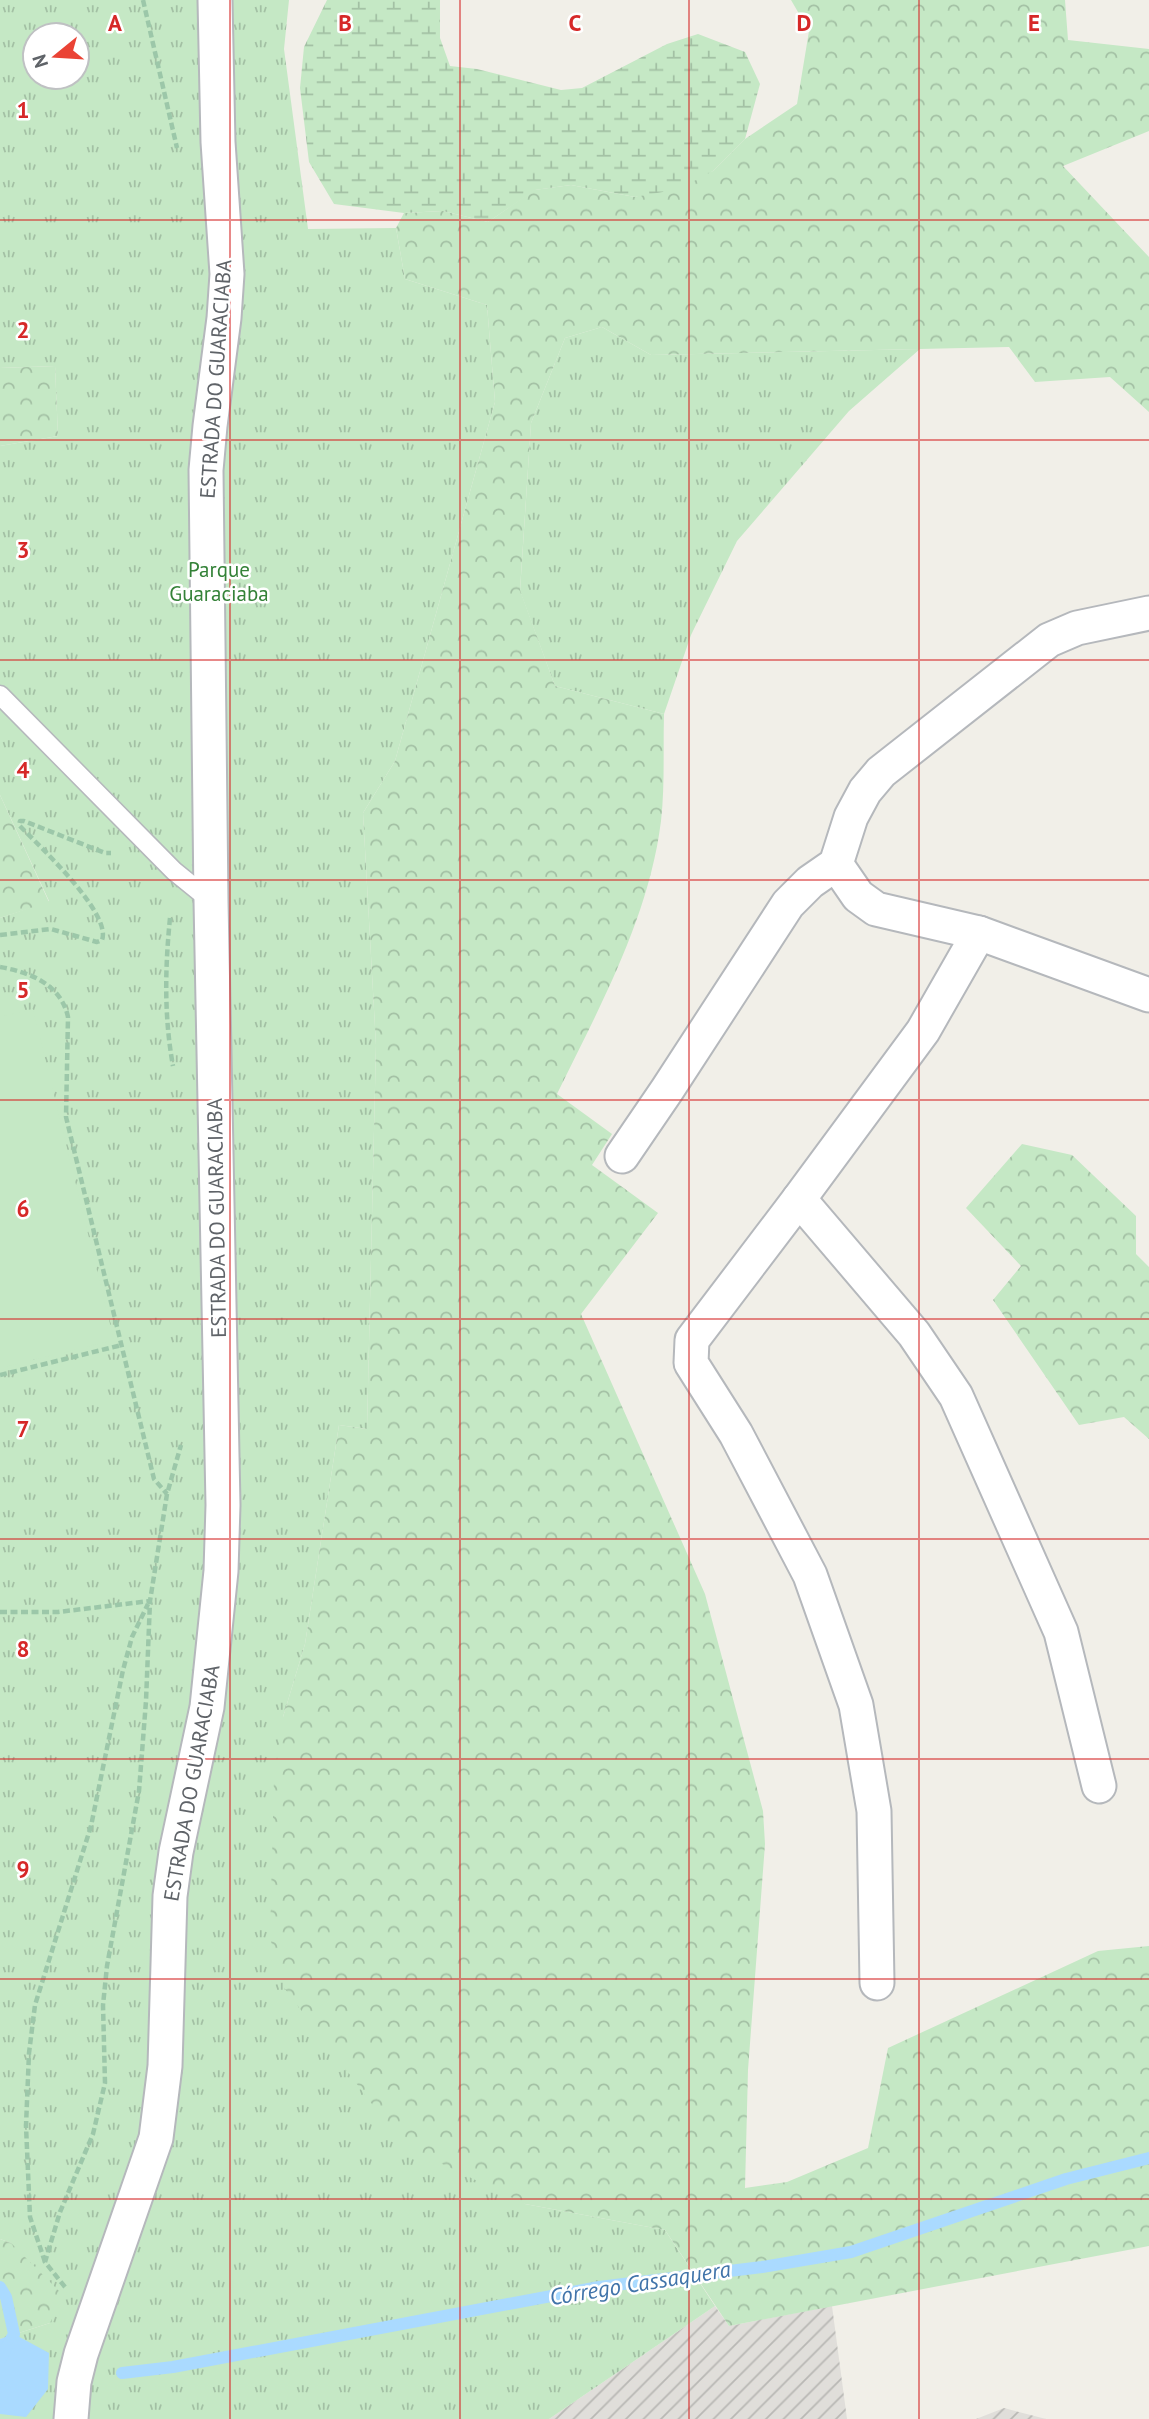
<svg xmlns="http://www.w3.org/2000/svg" width="1149" height="2419" font-family="'PT Sans',sans-serif">
	<defs>
		<pattern id="industrial-furrows" width="10" height="10" patternUnits="userSpaceOnUse" patternTransform="scale(1.75)"><rect width="10" height="10" fill="#e0deda"/><path d="M-1 1l2-2M0 10L10 0M9 11l2-2" fill="none" stroke="#b9b8b5"/></pattern>
		<pattern id="grass-tufts" width="24" height="20" patternUnits="userSpaceOnUse" patternTransform="scale(1.75)"><rect width="24" height="20" fill="#c5e8c5"/><path d="M3 7l-1-3M5 7V3M7 7l1-3M15 17l-1-3M17 17v-4M19 17l1-3" fill="none" stroke="#a3c0a4"/></pattern>
		<pattern id="forest-crowns" width="20" height="18" patternUnits="userSpaceOnUse" patternTransform="scale(1.75)"><rect width="20" height="18" fill="#c5e8c5"/><path d="M2 6a3 3 0 1 1 6 0M12 15a3 3 0 1 1 6 0" fill="none" stroke="#a3c0a4"/></pattern>
		<pattern id="wetland-marsh" width="20" height="14" patternUnits="userSpaceOnUse" patternTransform="scale(1.75)"><rect width="20" height="14" fill="#c5e8c5"/><path d="M1 5h8M5 5V1M11 12h8M15 12V8" fill="none" stroke="#a3c0a4"/></pattern>
	</defs>
	<rect width="100%" height="100%" fill="#f1efe8"/>
	<g fill="url(#industrial-furrows)">
		<polygon points="715,2306 729,2326 832,2306 847,2419 549,2419"/>
		<polygon points="1004,2408 1046,2419 976,2419"/>
	</g>
	<g fill="url(#grass-tufts)" fill-rule="evenodd">
		<path d="M 0,0 L 289,0 L 284,49 L 308,229 L 396,228 L 405,279 L 487,305 L 495,402 L 395,761 L 363,813 L 376,1045 L 367,1429 L 339,1425 L 305,1644 L 283,1717 L 525,2204 L 665,2230 L 715,2306 L 549,2419 L 0,2419 L 0,2339 L 50,2323 L 11,2243 L 0,2239 L 0,918 L 49,901 L 0,795 L 0,446 L 58,436 L 55,366 L 0,368 ZM 35,35 L 77,35 L 77,77 L 35,77 Z"/>
		<polygon points="602,327 651,355 920,349 849,411 737,541 691,635 664,714 555,686 520,591 531,423 565,338"/>
	</g>
	<g fill="url(#forest-crowns)">
		<path d="M 791,0 L 1065,0 L 1068,40 L 1149,49 L 1149,131 L 1063,166 L 1149,257 L 1149,412 L 1110,377 L 1035,382 L 1009,347 L 651,355 L 602,327 L 565,338 L 531,423 L 520,590 L 555,686 L 664,714 C 663,749 665,786 661,821 C 649,918 599,1008 557,1094 L 612,1134 L 592,1165 L 658,1213 L 581,1314 L 705,1594 L 763,1811 L 765,1844 L 748,2070 L 745,2188 L 787,2182 L 868,2148 L 888,2048 L 1098,1951 L 1149,1946 L 1149,2246 L 729,2326 L 665,2230 L 525,2204 L 403,2145 L 285,1989 L 270,1938 L 274,1777 L 283,1717 L 305,1644 L 339,1425 L 367,1429 L 376,1045 L 363,813 L 395,761 L 495,402 L 487,305 L 405,279 L 396,228 L 404,213 L 443,211 L 488,222 L 534,190 L 571,185 L 635,197 L 713,171 L 745,139 L 797,104 L 809,31 Z"/>
		<polygon points="55,366 58,436 0,446 0,368"/>
		<polygon points="0,795 49,902 0,918"/>
		<polygon points="1022,1144 1072,1155 1136,1216 1136,1254 1149,1267 1149,1439 1124,1417 1079,1425 993,1300 1021,1266 966,1208"/>
		<polygon points="0,2239 11,2243 63,2295 50,2323 0,2339"/>
	</g>
	<polygon fill="url(#wetland-marsh)" points="327,0 440,0 440,38 450,66 477,69 561,90 582,88 667,44 698,34 745,52 760,84 745,139 713,171 679,189 635,197 571,185 535,190 488,222 443,211 404,213 334,204 309,162 300,88 304,47"/>
	<polygon fill="#c5e8c5" points="33,1009 114,1340 0,1368 0,1017"/>
	<polygon fill="#aadaff" points="14,2334 49,2353 48,2389 26,2417 0,2414 0,2339"/>
	<g fill="none" stroke-linecap="round" stroke-linejoin="round">
		<g stroke="#aadaff" stroke-width="12">
			<polyline points="0,2287 6,2297 14,2334 0,2359"/>
			<polyline points="122,2373 173,2367 599,2287 762,2267 851,2252 1066,2179 1149,2158"/>
		</g>
		<g stroke="#b5b8bc" stroke-width="21">
			<polyline id="service" points="0,695 174,871 211,901"/>
		</g>
		<g stroke="#b5b8bc" stroke-width="37">
			<g id="minor">
				<polyline points="836,864 858,896 876,909 979,933 1149,995"/>
				<polyline points="622,1156 667,1090 788,904 810,882 836,864 851,817 865,791 881,772 1049,640 1077,628 1149,613"/>
				<polyline points="799,1199 914,1334 956,1396 1061,1632 1099,1786"/>
				<polyline points="877,1983 874,1811 856,1705 810,1575 736,1434 691,1363 692,1340 799,1199 923,1031 979,933"/>
				<polyline points="71,2419 74,2382 81,2354 156,2138 165,2066 170,1896 176,1852 207,1707 221,1571 223,1505 211,901 206,470 210,426 224,318 227,274 218,142 215,0"/>
			</g>
		</g>
		<g stroke="#9cc7a9" stroke-width="4.5" stroke-dasharray="7 3.5" stroke-linecap="butt">
			<polyline points="143,0 177,148"/>
			<path d="M 170,918 C 165,968 164,1017 173,1066"/>
			<path d="M 0,935 L 51,929 L 97,942 L 102,940 C 112,913 38,845 19,825 L 20,821 L 24,821 L 105,853 L 111,853"/>
			<path d="M 0,967 C 29,972 61,984 68,1017 L 66,1117 L 154,1479 L 167,1494"/>
			<polyline points="0,1375 122,1345"/>
			<polyline points="0,1612 58,1612 150,1601"/>
			<polyline points="45,2262 30,2217 26,2126 29,2053 35,2005 91,1826 123,1670 132,1637 148,1604"/>
			<polyline points="65,2287 45,2262 60,2212 93,2134 105,2083 103,2005 107,1966 139,1791 146,1701 150,1601 167,1494 181,1445"/>
		</g>
		<use href="#service" stroke="#fff" stroke-width="18"/>
		<use href="#minor" stroke="#fff" stroke-width="33"/>
	</g>
	<path fill="none" stroke="#d62828" stroke-width="2" stroke-opacity="0.55" d="M 230,0 L 230,2419M 460,0 L 460,2419M 689,0 L 689,2419M 919,0 L 919,2419M 0,220 L 1149,220M 0,440 L 1149,440M 0,660 L 1149,660M 0,880 L 1149,880M 0,1100 L 1149,1100M 0,1319 L 1149,1319M 0,1539 L 1149,1539M 0,1759 L 1149,1759M 0,1979 L 1149,1979M 0,2199 L 1149,2199"/>
	<g text-anchor="middle" stroke-width="5" stroke-linejoin="round" paint-order="stroke">
		<g font-size="21" fill="#5f6368" stroke="#fff">
			<text transform="translate(216 379) rotate(-86)" y="7">ESTRADA DO GUARACIABA</text>
			<text transform="translate(217 1218) rotate(-91)" y="7">ESTRADA DO GUARACIABA</text>
			<text transform="translate(192 1783) rotate(-80)" y="7">ESTRADA DO GUARACIABA</text>
		</g>
		<g font-size="21" fill="#348238" stroke="#fff">
			<text x="219" y="577">Parque<tspan x="219" dy="24">Guaraciaba</tspan></text>
		</g>
		<g font-size="23" font-style="italic" fill="#4174aa" stroke="#fff">
			<text transform="translate(640 2283) rotate(-9)" y="8">Córrego Cassaquera</text>
		</g>
	</g>
	<g font-size="23" text-anchor="middle" font-weight="bold" fill="#d62828" stroke="#fff" stroke-width="5" stroke-linejoin="round" paint-order="stroke">
		<text x="115" y="31">A</text>
		<text x="345" y="31">B</text>
		<text x="575" y="31">C</text>
		<text x="804" y="31">D</text>
		<text x="1034" y="31">E</text>
		<text x="23" y="118">1</text>
		<text x="23" y="338">2</text>
		<text x="23" y="558">3</text>
		<text x="23" y="778">4</text>
		<text x="23" y="998">5</text>
		<text x="23" y="1217">6</text>
		<text x="23" y="1437">7</text>
		<text x="23" y="1657">8</text>
		<text x="23" y="1877">9</text>
	</g>
	<g transform="translate(56 56) rotate(252)"><circle r="33" fill="#ffffff" stroke="#bfc1c3" stroke-width="2"/>
	<path d="M0-5L12 26L0 18L-12 26Z" fill="#ea4335"/>
	<text y="-10" font-size="19" font-weight="bold" text-anchor="middle" fill="#5f6368">N</text>
	</g>
</svg>
